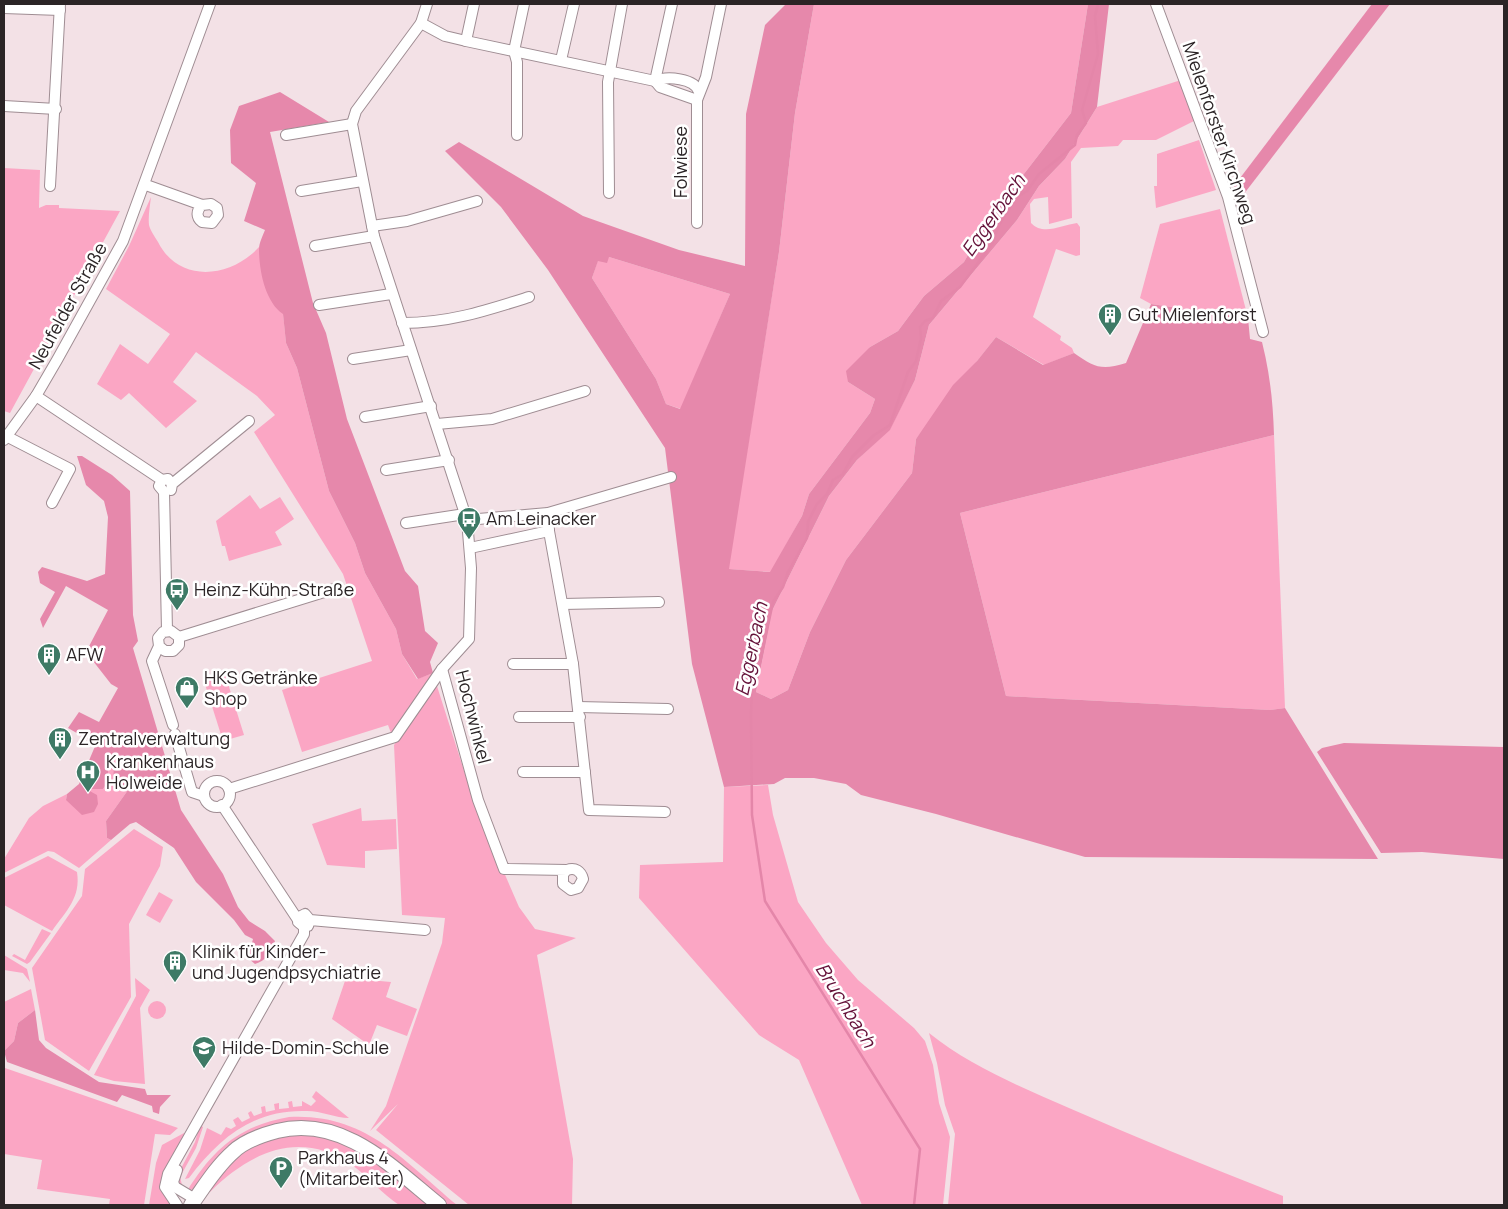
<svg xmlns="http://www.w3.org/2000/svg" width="1508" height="1209" font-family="Manrope,sans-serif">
	<rect width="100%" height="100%" fill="#f3e1e6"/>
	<g fill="#fba6c4">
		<polygon points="814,4 1088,4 1071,113 986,223 964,262 924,296 898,331 870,347 848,382 875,399 870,413 809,494 802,516 771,572 728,569 779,252 795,113"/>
		<path d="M 1181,80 L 1194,121 L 1156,140 L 1123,140 L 1118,146 L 1081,148 L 1071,162 L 1072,218 L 1049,224 L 1048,197 L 1034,199 L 1030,204 L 1031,223 C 1043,236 1062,225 1077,223 L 1080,227 L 1080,255 L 1076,256 L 1056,249 L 1033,317 L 1061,336 L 1060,340 L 1072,348 L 1074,353 L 1044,365 L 996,337 L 916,439 L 912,473 L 846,560 L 810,632 L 788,690 L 771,699 L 756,692 L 772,611 L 829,496 L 857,460 L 890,429 L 915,380 L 929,325 L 1017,220 L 1039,186 L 1065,159 L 1097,107 Z"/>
		<polygon points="1199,140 1216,190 1156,208 1154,186 1157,186 1157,154"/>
		<polygon points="4,168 40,170 39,208 46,205 59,205 59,208 120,211 10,413 4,411"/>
		<path d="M 151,197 C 150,206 148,216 149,225 C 150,230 155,237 158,242 C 179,284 231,278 259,247 L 264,282 L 283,313 L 286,343 L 297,368 L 329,491 L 355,543 L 365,573 L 396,629 L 402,654 L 417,679 L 433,673 L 391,733 L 388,725 L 302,752 L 282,690 L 372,661 L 343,574 L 254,432 L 275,415 L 257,396 L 196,352 L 173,382 L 197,401 L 166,428 L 129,393 L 121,400 L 97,384 L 120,344 L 148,364 L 170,334 L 106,289 L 129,246 Z"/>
		<polygon points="1220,209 1248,318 1151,304 1140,298 1160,224"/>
		<polygon points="609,257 730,294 681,409 666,404 656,379 592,278 598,260"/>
		<polygon points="1274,435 1285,708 1270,710 1006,696 960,513"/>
		<polygon points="250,495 260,509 280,497 294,519 275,532 282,545 229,561 225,546 222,546 216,521"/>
		<polygon points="225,674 244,735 223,741 204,681"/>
		<polygon points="436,683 476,808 519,907 535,929 576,938 537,955 573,1159 572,1205 469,1205 376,1130 398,1104 370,1131 386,1106 442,943 445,918 402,915 394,745"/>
		<polygon points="108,754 120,761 128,790 106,821 107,838 111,840 79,868 54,852 48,851 4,873 4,859 29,818 43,806 67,794 66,800 85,789 103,789 108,782"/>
		<polygon points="768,785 773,815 798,902 826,943 858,980 914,1028 925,1041 933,1065 939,1103 950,1137 943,1205 862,1205 799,1060 759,1035 639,898 640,865 723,862 724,787"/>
		<polygon points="361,808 362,821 396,819 397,849 365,851 365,868 327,865 312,824"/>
		<polygon points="134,829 163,847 160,866 129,924 131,997 89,1071 45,1040 32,968 82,896 85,869"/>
		<path d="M 48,856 L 77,872 C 81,898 66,911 52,931 L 4,905 L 4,878 Z"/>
		<polygon points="159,892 173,900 160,923 146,915"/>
		<polygon points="42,929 51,933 30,962 27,964 12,956 14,954 25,960"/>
		<polygon points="4,955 27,969 30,982 23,973 4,970"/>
		<polygon points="135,978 150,990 140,1008 145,1084 114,1081 94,1075 136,996"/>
		<polygon points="346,978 391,982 386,997 417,1009 407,1036 377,1025 369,1045 332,1019"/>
		<polygon points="31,989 35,1010 18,1023 14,1041 4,1051 4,1002"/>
		<circle cx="157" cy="1010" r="9"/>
		<path d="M 929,1033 C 970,1066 1021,1087 1069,1108 C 1140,1139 1211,1168 1283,1196 L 1283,1205 L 948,1205 L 955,1134 L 945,1105 L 937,1063 Z"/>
		<polygon points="5,1068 178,1128 170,1135 155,1134 144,1205 109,1205 110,1199 37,1189 42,1160 4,1154"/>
		<path d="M 316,1091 L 349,1118 C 336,1118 321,1111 307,1111 C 254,1109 219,1138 189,1178 L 185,1179 L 200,1150 L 207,1128 L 221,1135 L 226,1127 L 231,1129 L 236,1126 L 233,1120 L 238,1117 L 242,1122 L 250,1118 L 248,1113 L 251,1111 L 254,1116 L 262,1113 L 261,1107 L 265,1106 L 266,1112 L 275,1110 L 274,1104 L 279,1103 L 279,1109 L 289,1108 L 288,1102 L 292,1101 L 293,1107 L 302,1106 L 302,1101 L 311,1106 L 316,1101 L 312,1097 Z"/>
		<path d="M 289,1117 C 365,1113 403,1160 457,1205 L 447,1205 L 367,1141 L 348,1131 L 316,1123 L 268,1127 L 197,1188 L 187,1191 C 214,1148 239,1126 289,1117 Z"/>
		<polygon points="200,1125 203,1127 196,1148 180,1177 182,1185 180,1187 177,1176 195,1142"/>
		<polygon points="184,1133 185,1138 166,1172 171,1205 149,1205 156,1163 162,1145"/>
		<path d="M 318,1134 L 356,1146 L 431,1205 L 399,1205 C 382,1194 369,1177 352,1165 C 300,1129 250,1152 210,1192 L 207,1190 C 246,1145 257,1136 318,1134 Z"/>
	</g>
	<g fill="#e688ab" fill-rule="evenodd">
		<path d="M 786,4 L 814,4 L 795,113 L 779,252 L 729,569 L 770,572 L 802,516 L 809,494 L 870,413 L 875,399 L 848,382 L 846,371 L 870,347 L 898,331 L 924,296 L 964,262 L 986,223 L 1071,113 L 1088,4 L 1109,4 L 1097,107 L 1065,159 L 1039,186 L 1017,220 L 929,325 L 915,380 L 890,430 L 857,460 L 829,496 L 772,611 L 756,692 L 771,699 L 788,690 L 810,632 L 846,560 L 912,473 L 916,439 L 953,385 L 977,361 L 996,337 L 1043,365 L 1074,353 C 1094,367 1101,371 1126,363 L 1151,304 L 1248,318 L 1250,339 L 1262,342 C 1270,374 1273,402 1274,435 L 960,513 L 1006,696 L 1270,710 L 1285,708 L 1378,859 L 1085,857 L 936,814 L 861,795 L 846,784 L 814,778 L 785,778 L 774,784 L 724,787 L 692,664 L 665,448 L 548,270 L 501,207 L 445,151 L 459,142 L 583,216 L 679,250 L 745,266 L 746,114 L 765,25 ZM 609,257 L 730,294 L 680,409 L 666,404 L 656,379 L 592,278 L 598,261 L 607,263 Z"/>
		<polygon points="1372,4 1390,4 1240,199 1234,186"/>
		<path d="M 280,92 L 329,122 L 270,132 L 313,303 L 326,333 L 347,419 L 405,571 L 418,586 L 425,631 L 438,643 L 430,662 L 433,673 L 418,679 L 402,654 L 396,629 L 365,573 L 355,543 L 329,491 L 297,368 L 286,343 L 283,314 C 265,302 259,270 259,249 C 259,243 263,235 265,230 L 244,221 L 256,183 L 231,163 L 230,130 L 239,106 Z"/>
		<path d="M 77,456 L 82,456 L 112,475 L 130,491 L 133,615 L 138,641 L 133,648 L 181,810 L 223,874 L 238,907 L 249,921 L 265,931 L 275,941 C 271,952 266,961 255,964 L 248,958 L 253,939 L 245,935 L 234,920 L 196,882 L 174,848 L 136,822 L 130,824 L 111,840 L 107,838 L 106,821 L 128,790 L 120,788 L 113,779 L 114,768 L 120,760 L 108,754 L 108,782 L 103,789 L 86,789 L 97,795 L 98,804 L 94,812 L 82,815 L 66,800 L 67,794 L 79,784 L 96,744 L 68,728 L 79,712 L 99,722 L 118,688 L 111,684 L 86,652 L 108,610 L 66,586 L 43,628 L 40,619 L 55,592 L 40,583 L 38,572 L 42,567 L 87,581 L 105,574 L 108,517 L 104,501 L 86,485 Z"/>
		<polygon points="1344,743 1504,747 1504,859 1422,852 1381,853 1317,752 1322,748"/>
		<polygon points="35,1010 39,1040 46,1048 99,1082 145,1089 147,1095 171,1095 160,1107 159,1114 153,1112 152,1106 122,1095 117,1102 7,1062 4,1051 14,1041 18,1023"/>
	</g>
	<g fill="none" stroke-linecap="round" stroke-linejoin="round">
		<polyline stroke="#e486a9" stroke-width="2.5" points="914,1205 920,1149 765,901 752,815 751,714 752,689 759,668 773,602 783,587 788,572 807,538 808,522 817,504 827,494 833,480 843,474 852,457 874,435 890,425 908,372 916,361 921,338 920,327 925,321 933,318 941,301 960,287 992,244 999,225 1017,197 1027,191 1039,174 1075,145 1077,135 1086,123 1082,110 1098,54 1095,16 1098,4"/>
		<g stroke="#9f8d93" stroke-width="12">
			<g id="street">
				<polyline points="1156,4 1228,197 1263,332"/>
				<polyline points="4,8 60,10"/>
				<path d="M 421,23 L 445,36 L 466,41 L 655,81 C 667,76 695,78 699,92"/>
				<polyline points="466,41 474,4"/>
				<polyline points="561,60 574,4"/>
				<polyline points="655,81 672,4"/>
				<polyline points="655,81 660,87 697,100"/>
				<polyline points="4,106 56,109"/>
				<polyline points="286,135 352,124"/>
				<polyline points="517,135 517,62 514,51 524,4"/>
				<path d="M 146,185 L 202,205 L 211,204 L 217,208 L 218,215 L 212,223 L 202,222 C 196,217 196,211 202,205"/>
				<polyline points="50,186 60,4"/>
				<polyline points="301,191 362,181"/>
				<polyline points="609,193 608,82 622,4"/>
				<polyline points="697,223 697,100 706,77 721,4"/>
				<polyline points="372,226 407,221 477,201"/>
				<polyline points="315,246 374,236"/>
				<polyline points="319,305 391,294"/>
				<path d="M 402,323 C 449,323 485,311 529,297"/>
				<polyline points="353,359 411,350"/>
				<polyline points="36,396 162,480 168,479 172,484"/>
				<polyline points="365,417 431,406"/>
				<polyline points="437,424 492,419 585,391"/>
				<polyline points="6,436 70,469 52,503"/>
				<polyline points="4,440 36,396 57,360 123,241 210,4"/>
				<polyline points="386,470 449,460"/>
				<polyline points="162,480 159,486 164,492 167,630"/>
				<polyline points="171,490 172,484 249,421"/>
				<polyline points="548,513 549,531 573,664 589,810 665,812"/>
				<polyline points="467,520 548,513 671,477"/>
				<polyline points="406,523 465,514"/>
				<polyline points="470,548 549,531"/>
				<polyline points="563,604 659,602"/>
				<polyline points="179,637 334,589"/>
				<polyline points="159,646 165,651 173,651 179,645 179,637 171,631 163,632 158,638 159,646 152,661 173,725"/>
				<polyline points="513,664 573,664"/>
				<path d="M 442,669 L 478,800 L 504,869 L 567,870 L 563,874 L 563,884 L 571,890 L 578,888 L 583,879 C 581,871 575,867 567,870"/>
				<polyline points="578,707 668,709"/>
				<polyline points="519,717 580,717"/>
				<polyline points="175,734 192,792 204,796"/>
				<polyline points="523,772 585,772"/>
				<circle cx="217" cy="794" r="13"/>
				<polyline points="229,789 395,737 442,669 469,639 471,568 467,520 374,236 352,124 356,111 421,23 427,4"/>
				<polyline points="222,805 298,920"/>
				<polyline points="310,920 308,926 304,927 298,922 299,917 305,914 310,920 425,930"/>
				<polyline points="177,1170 173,1182 175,1187 195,1199"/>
				<polyline points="177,1205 165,1187 168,1174 304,934 304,927"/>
			</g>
		</g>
		<g stroke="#9f8d93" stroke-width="16">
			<path id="secondary" d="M 191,1205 C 204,1187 216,1167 233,1152 C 244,1141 262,1135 277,1131 C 343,1115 392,1167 439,1205"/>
		</g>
		<use href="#street" stroke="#fff" stroke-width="10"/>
		<use href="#secondary" stroke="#fff" stroke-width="14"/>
	</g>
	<defs>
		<g id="building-pin" transform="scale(1.25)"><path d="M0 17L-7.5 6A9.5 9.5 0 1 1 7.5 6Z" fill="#3e7a66" stroke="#fff"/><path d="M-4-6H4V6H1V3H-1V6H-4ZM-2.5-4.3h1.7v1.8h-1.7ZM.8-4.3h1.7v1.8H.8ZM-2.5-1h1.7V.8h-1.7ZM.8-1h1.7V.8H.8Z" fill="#fff"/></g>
		<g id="bus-pin" transform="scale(1.25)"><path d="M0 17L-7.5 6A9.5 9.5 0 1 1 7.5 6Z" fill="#3e7a66" stroke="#fff"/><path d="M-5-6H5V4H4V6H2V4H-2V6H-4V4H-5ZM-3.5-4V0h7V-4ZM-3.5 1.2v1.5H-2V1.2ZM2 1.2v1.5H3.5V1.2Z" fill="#fff"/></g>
		<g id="shop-pin" transform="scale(1.25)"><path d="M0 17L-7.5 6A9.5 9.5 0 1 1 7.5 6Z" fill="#3e7a66" stroke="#fff"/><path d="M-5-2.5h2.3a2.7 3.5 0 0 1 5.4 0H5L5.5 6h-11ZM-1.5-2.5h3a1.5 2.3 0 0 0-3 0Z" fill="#fff"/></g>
		<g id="hospital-pin" transform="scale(1.25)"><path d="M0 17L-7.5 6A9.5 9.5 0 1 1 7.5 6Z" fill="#3e7a66" stroke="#fff"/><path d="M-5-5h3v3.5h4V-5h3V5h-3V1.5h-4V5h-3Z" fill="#fff"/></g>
		<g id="school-pin" transform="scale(1.25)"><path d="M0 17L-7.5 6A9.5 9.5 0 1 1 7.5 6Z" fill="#3e7a66" stroke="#fff"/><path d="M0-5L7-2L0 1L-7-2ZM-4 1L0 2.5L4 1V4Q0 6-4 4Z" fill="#fff"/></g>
		<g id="parking-pin" transform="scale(1.25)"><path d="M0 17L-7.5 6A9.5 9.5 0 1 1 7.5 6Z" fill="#3e7a66" stroke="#fff"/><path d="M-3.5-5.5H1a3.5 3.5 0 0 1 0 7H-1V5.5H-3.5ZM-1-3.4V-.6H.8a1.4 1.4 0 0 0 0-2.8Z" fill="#fff"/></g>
	</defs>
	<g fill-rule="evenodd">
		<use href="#building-pin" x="1110" y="315"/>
		<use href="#bus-pin" x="469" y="519"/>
		<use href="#bus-pin" x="177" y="590"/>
		<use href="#building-pin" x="49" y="655"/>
		<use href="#shop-pin" x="187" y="688"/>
		<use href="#building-pin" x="60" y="739"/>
		<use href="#hospital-pin" x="88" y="772"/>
		<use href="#building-pin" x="175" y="962"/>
		<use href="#school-pin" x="204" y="1048"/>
		<use href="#parking-pin" x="281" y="1168"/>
	</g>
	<g text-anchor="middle" stroke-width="5" stroke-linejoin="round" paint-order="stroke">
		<g font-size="18" fill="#2b2426" stroke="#fff">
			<text transform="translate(1219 133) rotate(71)" y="6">Mielenforster Kirchweg</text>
			<text transform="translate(681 162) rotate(-90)" y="6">Folwiese</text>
			<text transform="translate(68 306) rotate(-61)" y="6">Neufelder Straße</text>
			<text transform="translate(473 717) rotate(76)" y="6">Hochwinkel</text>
		</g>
		<g font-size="18" fill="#2b2426" stroke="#fff" text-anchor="start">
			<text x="1128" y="321">Gut Mielenforst</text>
			<text x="486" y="525">Am Leinacker</text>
			<text x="194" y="596">Heinz-Kühn-Straße</text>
			<text x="66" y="661">AFW</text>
			<text x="204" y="684">HKS Getränke<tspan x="204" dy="21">Shop</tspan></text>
			<text x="78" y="745">Zentralverwaltung</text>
			<text x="106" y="768">Krankenhaus<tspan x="106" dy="21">Holweide</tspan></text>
			<text x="192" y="958">Klinik für Kinder-<tspan x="192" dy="21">und Jugendpsychiatrie</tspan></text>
			<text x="222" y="1054">Hilde-Domin-Schule</text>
			<text x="298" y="1164">Parkhaus 4<tspan x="298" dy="21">(Mitarbeiter)</tspan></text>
		</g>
		<g font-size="19" font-style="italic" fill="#641038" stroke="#fff">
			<text transform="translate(993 215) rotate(-55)" y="7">Eggerbach</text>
			<text transform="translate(751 649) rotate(-78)" y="7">Eggerbach</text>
			<text transform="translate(846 1005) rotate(58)" y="7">Bruchbach</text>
		</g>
	</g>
	<rect width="1508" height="1209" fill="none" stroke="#2b2426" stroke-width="10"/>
</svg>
